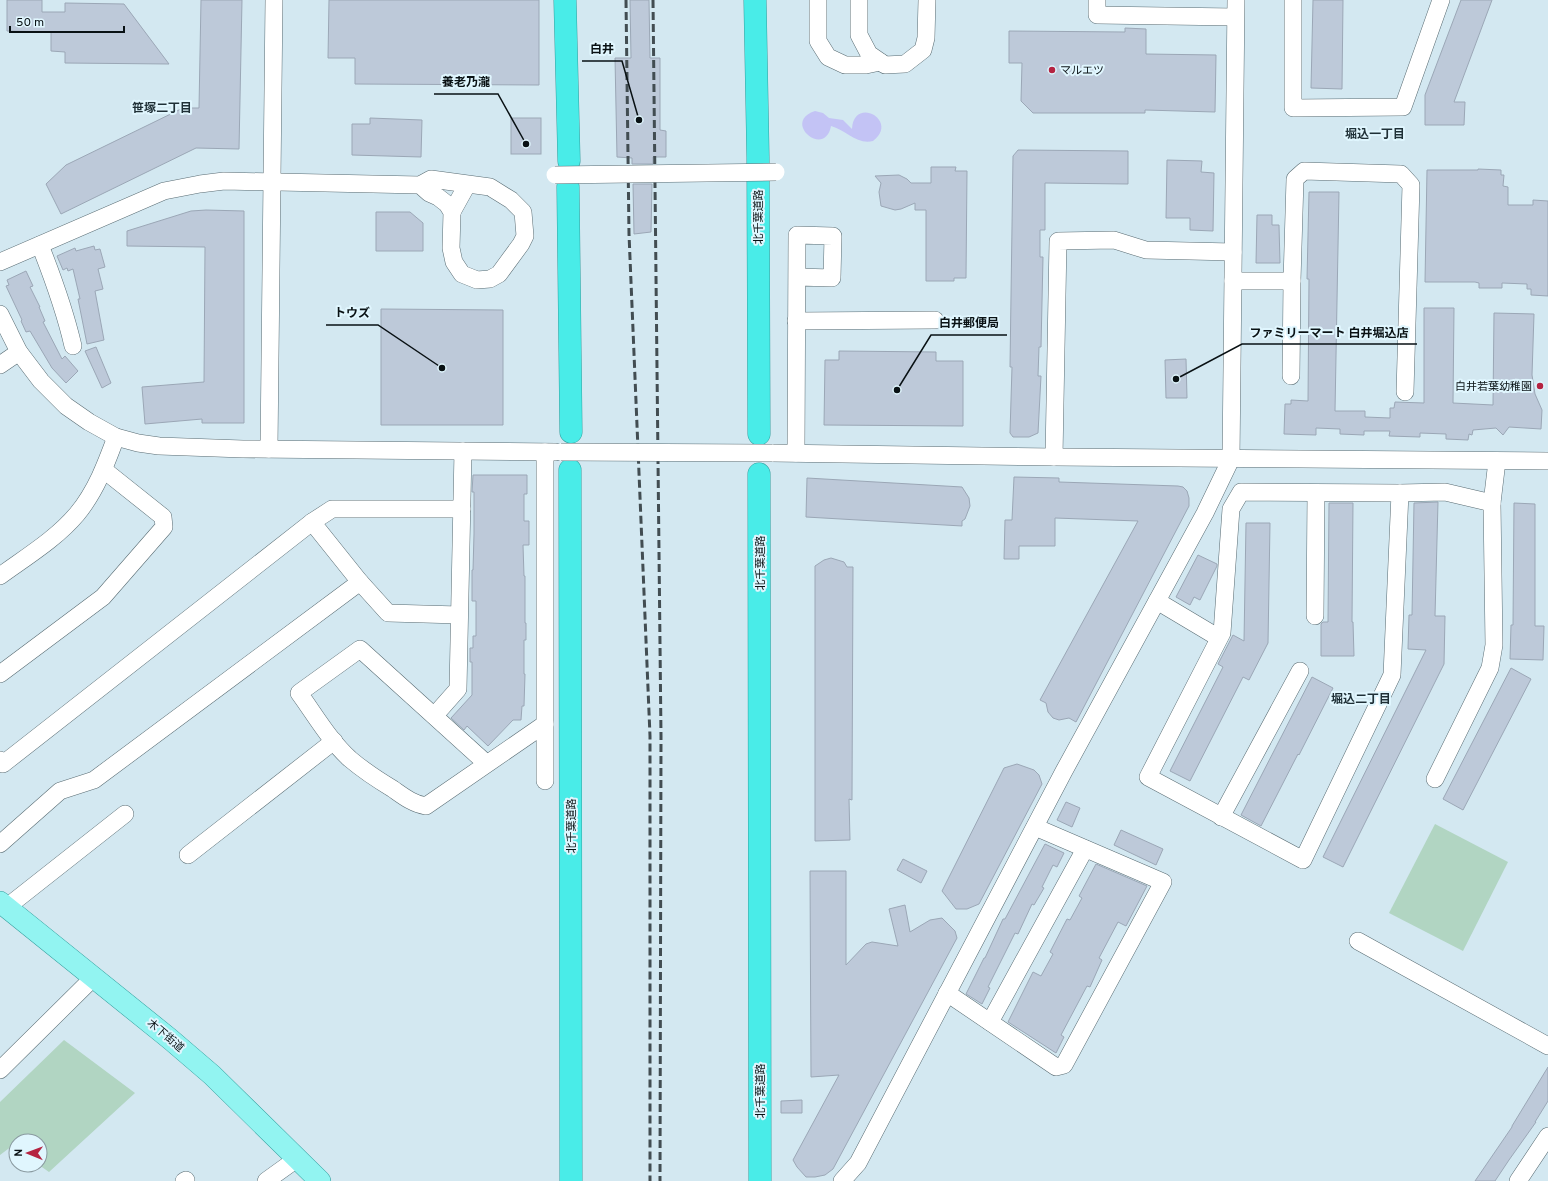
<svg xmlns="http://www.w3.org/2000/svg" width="1548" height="1181" font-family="Overpass,'Noto Sans JP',sans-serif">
	<rect width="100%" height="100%" fill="#d3e8f1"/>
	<g fill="#b1d5c2">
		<polygon points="1435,824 1508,862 1463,951 1389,913"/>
		<polygon points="64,1040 135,1093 49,1172 39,1165 40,1141 16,1141 16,1148 12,1146 0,1155 0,1102"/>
	</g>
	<path fill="#c3c3f5" d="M 815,111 L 823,113 L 829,118 L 843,120 L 852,129 C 854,95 900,121 873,141 C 857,145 846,130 831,126 C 825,159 781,122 815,111 Z"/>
	<g fill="#bdc9d9" stroke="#9ba7b6">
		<polygon points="7,0 42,0 42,12 65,12 65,3 124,4 169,64 65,63 65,52 51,51 51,32 7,31"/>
		<polygon points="201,0 242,0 239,149 196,148 61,214 46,184 66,165 183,108 199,108"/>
		<polygon points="329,0 539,0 539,85 355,84 355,58 328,58"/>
		<polygon points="630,0 649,0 650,58 660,58 660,130 666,131 666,157 653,157 653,164 632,164 632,158 617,157 615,58 631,58"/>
		<polygon points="1313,0 1343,0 1342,89 1311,88"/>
		<polygon points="1461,0 1492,0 1454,102 1465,102 1464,125 1425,125 1425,95"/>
		<polygon points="1125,28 1146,29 1146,54 1216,55 1215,112 1145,110 1145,113 1033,113 1021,101 1022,63 1009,63 1009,31 1125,32"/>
		<polygon points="370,118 422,120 421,157 352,155 352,124 370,124"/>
		<rect x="511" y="118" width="30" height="36"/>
		<polygon points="1018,150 1128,151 1128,184 1045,183 1045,230 1040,230 1040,257 1043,257 1041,347 1039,347 1038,376 1041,376 1038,433 1029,437 1013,437 1010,433 1012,367 1010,367 1013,156"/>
		<polygon points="1167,160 1202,161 1201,172 1214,173 1213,231 1190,230 1190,218 1166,218"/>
		<polygon points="931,167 956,167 955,171 967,171 966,278 954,278 954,281 926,281 926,210 915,210 915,203 901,209 895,210 881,206 879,192 881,183 875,176 899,175 907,179 911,183 931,183"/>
		<polygon points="1478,169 1501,170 1501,175 1504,175 1503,186 1508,187 1508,205 1533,205 1533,200 1548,201 1548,296 1531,295 1531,289 1527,289 1527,284 1502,283 1502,288 1479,288 1479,283 1475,282 1425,282 1427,170 1478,170"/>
		<polygon points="633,184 652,184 651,232 634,234"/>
		<polygon points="1309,192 1339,192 1335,411 1365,411 1365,417 1390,418 1390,408 1394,408 1395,402 1424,403 1424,308 1454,308 1453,403 1493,405 1494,313 1534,314 1532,375 1535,394 1542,410 1541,429 1509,427 1503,435 1496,428 1473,430 1472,435 1469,434 1468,440 1446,439 1446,434 1420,433 1420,437 1389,436 1390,431 1364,431 1364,435 1340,434 1340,429 1316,428 1316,435 1284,434 1285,404 1291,404 1291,400 1308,401 1309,279 1307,279"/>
		<polygon points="206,210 244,211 244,423 202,423 202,419 145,424 142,387 204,382 205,247 127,246 127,231 191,211"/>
		<polygon points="376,212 410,212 423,223 423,251 376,251"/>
		<polygon points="1257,215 1272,215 1272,225 1279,225 1280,263 1256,263"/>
		<polygon points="94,246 95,250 100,249 105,267 98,269 103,289 95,291 104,340 87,344 78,299 80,299 73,269 68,271 67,268 63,270 57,256 75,248 76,251"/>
		<polygon points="26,271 33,286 30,287 40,307 39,307 45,321 43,322 62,359 65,356 78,371 66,383 52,368 30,331 26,332 21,321 22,320 6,286 9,285 7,280"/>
		<polygon points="381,309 503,310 503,425 381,425"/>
		<polygon points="96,347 111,383 102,388 85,351"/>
		<polygon points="839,351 936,352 936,361 963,361 963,426 824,425 825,360 839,360"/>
		<polygon points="1186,359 1187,398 1166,398 1165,360"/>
		<polygon points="473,475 527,475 527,494 524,494 524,521 529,521 529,545 523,545 524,576 525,576 525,623 526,623 526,640 524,640 524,674 525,674 524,706 522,706 521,720 513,720 488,746 467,726 464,730 451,718 472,695 472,662 470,662 470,648 473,648 473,636 476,636 476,601 472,601 472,570 473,570 474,534 474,492 472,492"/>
		<polygon points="1014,477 1059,478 1059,482 1178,486 1183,487 1187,491 1189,498 1189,506 1076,722 1069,718 1059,720 1053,718 1048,712 1046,703 1040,700 1138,521 1055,518 1055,546 1019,546 1019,559 1004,559 1005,520 1012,520"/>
		<polygon points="807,478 962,487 969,498 970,506 965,519 962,521 962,526 806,517"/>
		<polygon points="1438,502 1435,616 1445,616 1444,664 1343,867 1323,857 1426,650 1408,649 1409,615 1412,615 1414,503"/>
		<polygon points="1329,503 1353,503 1352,622 1353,622 1354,656 1321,656 1321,624 1323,622 1328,622"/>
		<polygon points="1514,503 1535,504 1535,626 1544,626 1543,660 1510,659 1511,625 1513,625"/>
		<polygon points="1246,523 1270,523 1268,643 1249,680 1243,677 1190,781 1170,771 1223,667 1218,664 1233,635 1244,641"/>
		<polygon points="1198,555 1217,564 1217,566 1200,600 1194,597 1190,605 1176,597"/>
		<polygon points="831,558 844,562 847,567 853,567 852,800 849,799 850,840 815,841 815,566 824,560"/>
		<polygon points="1511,668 1531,679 1463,810 1443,799"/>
		<polygon points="1312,677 1333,688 1299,755 1298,754 1261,826 1241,815"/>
		<polygon points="1017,764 1034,770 1039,775 1042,784 979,904 967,909 956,909 942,891 1004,768"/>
		<polygon points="1066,802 1080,808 1072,827 1057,820"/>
		<polygon points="1121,830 1163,849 1156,865 1114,845"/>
		<polygon points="1045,844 1064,853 1057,867 1053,865 1042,887 1044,888 1034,905 1032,904 1018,934 1015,933 988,987 990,988 982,1004 966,994 984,958 985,958 1003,919 1005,919"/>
		<polygon points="903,859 927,871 921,883 897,870"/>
		<polygon points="1096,864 1147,886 1126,926 1118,922 1099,958 1102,960 1090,987 1087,986 1061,1035 1064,1037 1056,1053 1008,1022 1033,972 1041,976 1053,954 1050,952 1067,919 1070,920 1082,898 1079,896"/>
		<polygon points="810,871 846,871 846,965 866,944 872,942 898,946 889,909 905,905 910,932 930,920 942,918 955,931 957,938 833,1169 825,1175 815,1177 806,1177 797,1167 793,1160 839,1075 811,1077"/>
		<polygon points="1548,1067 1548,1101 1535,1122 1536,1122 1509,1160 1495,1181 1475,1181 1512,1127 1512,1126"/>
		<polygon points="802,1100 802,1113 781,1113 781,1101"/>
	</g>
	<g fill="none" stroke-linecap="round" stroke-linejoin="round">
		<g stroke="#596c73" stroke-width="18">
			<g id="minor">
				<polyline points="818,0 818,41 828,57 845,65 866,65 880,62"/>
				<polyline points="859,0 859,35 869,54 885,65 905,64 923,50 926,38 927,0"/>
				<polyline points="1097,0 1097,15 1235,17"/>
				<polyline points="1293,0 1293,108 1403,107 1441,0"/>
				<polyline points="452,212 467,185"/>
				<path d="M 40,245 C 53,278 65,311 73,346"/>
				<polyline points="0,262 164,191 200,184 224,181 420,185 431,179 490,187 511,200 523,212 525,236 521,244 499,274 490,279 477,280 462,274 454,262 451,248 452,212 447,204 438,197 429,193 420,185"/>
				<polyline points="1233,281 1292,281 1295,179 1304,171 1401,174 1411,185 1405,392"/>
				<polyline points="0,314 19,352 41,381 66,406 89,422 116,437 138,443 159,446 243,449 556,452"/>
				<polyline points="796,321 935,320"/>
				<polyline points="0,365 19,352"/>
				<polyline points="1291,376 1292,281"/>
				<polyline points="269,449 274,0"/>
				<polyline points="772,453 1054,457 1548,461"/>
				<polyline points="796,453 797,235 833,236 832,278 797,277"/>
				<polyline points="1054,457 1058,241 1114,240 1146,250 1233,252"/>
				<polygon points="1241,492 1400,493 1392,675 1303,860 1148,777 1222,633 1231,509"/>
				<polyline points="1400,493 1445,492 1492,503 1497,461"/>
				<path d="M 0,576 C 26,557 56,539 77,514 C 96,491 106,464 116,437"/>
				<polyline points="1157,601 1219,638"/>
				<polyline points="459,615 388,613 360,582 312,522 332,509 462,509"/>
				<polyline points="1315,616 1316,493"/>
				<polyline points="0,674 103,597 164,527 163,517 104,470"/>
				<polyline points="435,715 458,689 463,451"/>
				<polyline points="0,760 3,764 312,522"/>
				<path d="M 487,764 L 360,649 L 299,693 C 315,715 330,741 350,759 C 363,770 378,780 393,789 C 403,796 413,804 426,806 L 545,724 L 545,452"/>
				<polyline points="1435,779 1490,668 1494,645 1492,503"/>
				<polyline points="545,781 545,724"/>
				<polyline points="1221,817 1300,671"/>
				<polyline points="0,844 60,791 94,780 360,582"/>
				<polyline points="188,855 334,741"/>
				<polyline points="7,907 125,814"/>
				<polyline points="1358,941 1548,1046"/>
				<polyline points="947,993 1056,1067 1064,1065 1163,882 1035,827"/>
				<polyline points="990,1022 1085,849"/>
				<polyline points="0,1070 94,977"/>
				<polyline points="184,1181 186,1180"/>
				<polyline points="266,1181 298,1158"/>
				<polyline points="842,1181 858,1163 1064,771 1205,513 1231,459 1236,0"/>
				<polyline points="1518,1181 1548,1136"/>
			</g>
		</g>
		<g stroke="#339f9e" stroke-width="22">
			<polyline id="major" points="0,902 170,1039 212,1075 320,1181"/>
		</g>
		<g stroke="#339f9e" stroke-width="23">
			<g id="highway">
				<polyline points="565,0 569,161"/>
				<polyline points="755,0 758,157 759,434"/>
				<polyline points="568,187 571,432"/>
				<polyline points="570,470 571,1181"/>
				<polyline points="759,474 760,1181"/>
			</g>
		</g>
		<use href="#minor" stroke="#fff" stroke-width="17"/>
		<use href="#major" stroke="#92f4f1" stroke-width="21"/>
		<use href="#highway" stroke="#49ece8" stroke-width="22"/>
		<g stroke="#424d52" stroke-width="3" stroke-dasharray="8 4" stroke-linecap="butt">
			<polyline points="626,0 629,234 650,736 650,1181"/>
			<polyline points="653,0 661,736 660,1181"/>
		</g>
		<g stroke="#596c73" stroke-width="18" stroke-linecap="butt">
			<g id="minor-bridge">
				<polyline points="555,175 776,172"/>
				<polyline points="561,452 772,453"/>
			</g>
		</g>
		<use href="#minor-bridge" stroke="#fff" stroke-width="17"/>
	</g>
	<g fill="#b52341" stroke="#e0f6fe" stroke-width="1.5">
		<circle cx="1052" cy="70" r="4"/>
		<circle cx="1540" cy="386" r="4"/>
	</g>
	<g text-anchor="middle" stroke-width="4" stroke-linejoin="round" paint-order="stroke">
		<g font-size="11" fill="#091114" stroke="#e0f6fe" text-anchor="start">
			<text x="1060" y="74">マルエツ</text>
			<text x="1532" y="390" text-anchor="end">白井若葉幼稚園</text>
		</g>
		<g font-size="11" fill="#091114" stroke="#e0f6fe">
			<text transform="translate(758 217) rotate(-90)" y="4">北千葉道路</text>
			<text transform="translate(760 563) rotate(-90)" y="4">北千葉道路</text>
			<text transform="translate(571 826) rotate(-90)" y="4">北千葉道路</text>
			<text transform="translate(166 1035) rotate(40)" y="4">木下街道</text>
			<text transform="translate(760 1091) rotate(-90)" y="4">北千葉道路</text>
		</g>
		<g font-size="12" font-weight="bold" fill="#1f3037" stroke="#e0f6fe">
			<text x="162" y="112">笹塚二丁目</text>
			<text x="1375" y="138">堀込一丁目</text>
			<text x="1361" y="703">堀込二丁目</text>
		</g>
	</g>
	<path fill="none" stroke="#091114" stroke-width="1.5" d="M639 120L622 61H582M526 144L498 94H434M442 368L378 325H326M897 390L931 335H1007M1176 379L1242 344H1417"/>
	<g fill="#091114" stroke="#e0f6fe" stroke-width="1.5">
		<circle cx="639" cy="120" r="4"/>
		<circle cx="526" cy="144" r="4"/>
		<circle cx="442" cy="368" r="4"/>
		<circle cx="897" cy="390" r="4"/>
		<circle cx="1176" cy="379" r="4"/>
	</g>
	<g font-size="12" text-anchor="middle" font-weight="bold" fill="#091114" stroke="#e0f6fe" stroke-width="4" stroke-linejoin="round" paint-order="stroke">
		<text x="602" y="53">白井</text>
		<text x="466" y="86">養老乃瀧</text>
		<text x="352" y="317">トウズ</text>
		<text x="969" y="327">白井郵便局</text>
		<text x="1329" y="337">ファミリーマート 白井堀込店</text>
	</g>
	<g transform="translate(28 1153) rotate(271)"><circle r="19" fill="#e0f6fe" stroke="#8a9aa0"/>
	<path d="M0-3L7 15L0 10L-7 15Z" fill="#b52341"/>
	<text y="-6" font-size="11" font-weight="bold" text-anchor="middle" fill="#091114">N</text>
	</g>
	<path d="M10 26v6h114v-6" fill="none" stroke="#091114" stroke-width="2"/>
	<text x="16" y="26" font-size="12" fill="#091114" stroke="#e0f6fe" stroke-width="3" paint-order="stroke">50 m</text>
</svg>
